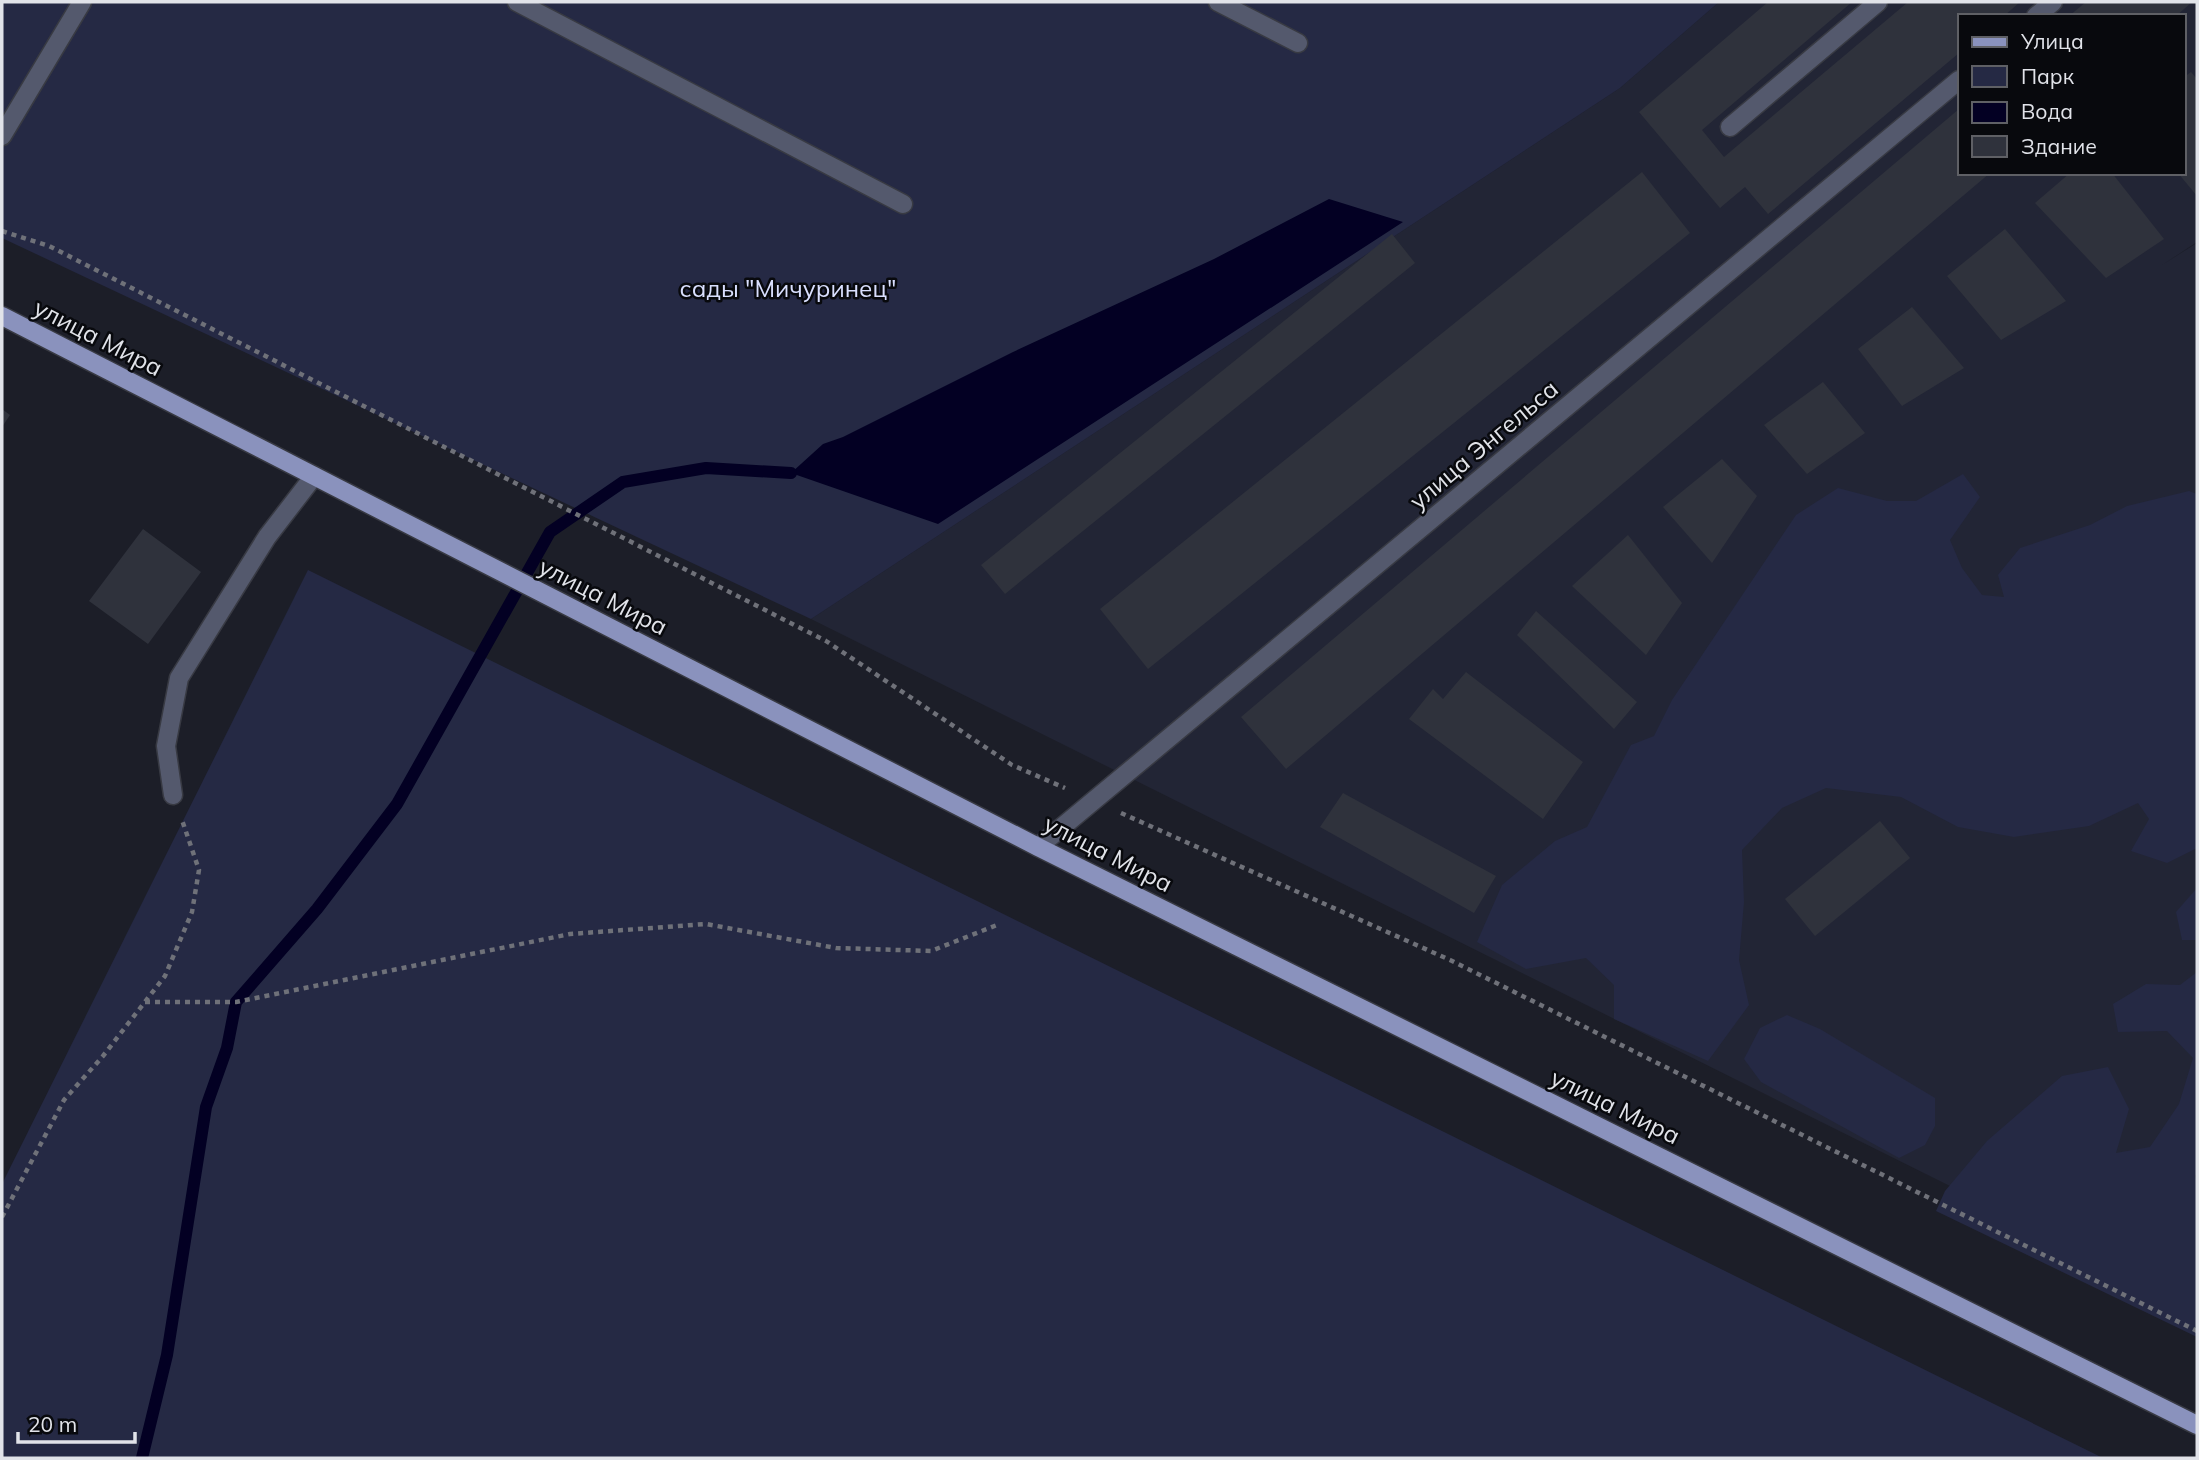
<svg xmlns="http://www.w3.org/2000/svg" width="2199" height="1460" font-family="Mulish,sans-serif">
	<rect width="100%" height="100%" fill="#1c1e28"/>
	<path fill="#222535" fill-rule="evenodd" d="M 1719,2 L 2197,2 L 2197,242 L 2162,265 L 2197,243 L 2197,1309 L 811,619 L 1620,88 ZM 1959,16 L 2183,16 L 2183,173 L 1959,173 Z"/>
	<g fill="#252944">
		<polygon points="2,2 1719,2 1620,88 811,619 2,238"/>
		<polygon points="1963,474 1980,497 1950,540 1962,568 1982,595 2004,597 1998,575 2020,548 2090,525 2127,506 2189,491 2197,494 2197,848 2167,863 2131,851 2149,819 2138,803 2089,826 2014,837 1958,827 1901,797 1826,788 1782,808 1742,850 1744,902 1739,960 1749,1005 1708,1061 1614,1019 1614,985 1586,958 1526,969 1477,942 1502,885 1555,841 1587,827 1631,745 1654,736 1672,700 1796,515 1838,488 1887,501 1916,501"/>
		<polygon points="308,570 2103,1458 2,1458 2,1184"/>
		<polygon points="2197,888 2197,940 2182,940 2176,912"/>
		<polygon points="2197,972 2197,1173 2195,1176 2197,1182 2197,1337 1936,1211 1945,1191 1987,1141 2062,1076 2108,1067 2129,1109 2116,1153 2150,1147 2179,1104 2193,1058 2167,1031 2118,1032 2113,1004 2146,984 2180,985"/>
		<polygon points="1787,1015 1820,1029 1935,1098 1935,1126 1925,1145 1899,1158 1761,1082 1744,1059 1760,1028"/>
	</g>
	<polygon fill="#030023" points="1329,199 1403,222 938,524 791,473 823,444 843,437 1013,352 1214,259"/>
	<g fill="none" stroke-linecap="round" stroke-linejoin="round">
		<polyline stroke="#030023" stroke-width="12" points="142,1458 167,1355 206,1107 227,1048 236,1002 317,909 397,804 550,532 623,482 706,468 791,473"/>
	</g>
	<g fill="#2f323c">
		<polygon points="1768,2 1852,2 1702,130 1724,157 1908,2 2020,2 2004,16 1959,16 1959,53 1768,214 1745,187 1720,208 1639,112"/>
		<polygon points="2086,2 2192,2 2176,16 2069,16"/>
		<polygon points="2191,72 2197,79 2197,196 2178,173 2183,173 2183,78"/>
		<polygon points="1959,109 1959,173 1990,173 1286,769 1241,717"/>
		<polygon points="1642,172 1690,233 1148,669 1100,609"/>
		<polygon points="2070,173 2112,173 2164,239 2106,278 2035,203"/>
		<polygon points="2005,229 2066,301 2001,340 1947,276"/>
		<polygon points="1392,234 1415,263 1005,594 981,565"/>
		<polygon points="1912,307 1964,368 1902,406 1858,349"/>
		<polygon points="1823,382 1865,433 1807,474 1764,425"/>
		<polygon points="2,409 10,415 2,427"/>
		<polygon points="1722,459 1757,496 1712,563 1663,507"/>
		<polygon points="143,529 201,572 148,644 89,601"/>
		<polygon points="1628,535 1682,603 1646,655 1572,586"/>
		<polygon points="1536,611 1637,702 1614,729 1517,635"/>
		<polygon points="1466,672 1583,762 1543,819 1409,719 1433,689 1443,699"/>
		<polygon points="1343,793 1496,876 1474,913 1320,827"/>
		<polygon points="1880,821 1910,858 1815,936 1785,899"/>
	</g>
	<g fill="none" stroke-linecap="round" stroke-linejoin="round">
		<g stroke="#383a43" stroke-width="21">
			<g id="minor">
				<polyline points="517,2 903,204"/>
				<polyline points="1218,2 1298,43"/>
				<polyline points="2036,16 2053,2"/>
				<polyline points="1730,127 1878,2"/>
				<polyline points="2,136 82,2"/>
				<polyline points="173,795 166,746 179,678 267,537 314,476"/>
				<polyline points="1038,847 1959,80"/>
			</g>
		</g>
		<g stroke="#383a43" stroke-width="21">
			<polyline id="major" points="2,316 1038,847 2197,1425"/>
		</g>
		<g stroke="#6f7179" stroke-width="4.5" stroke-dasharray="5 5" stroke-linecap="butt">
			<polyline points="2,231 49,246 826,641 1012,765 1065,788"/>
			<polyline points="1121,813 1450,960 2197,1331"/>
			<polyline points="145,1002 236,1002 570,934 706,924 836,948 931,951 997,925"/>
			<polyline points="2,1217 64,1100 103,1056 165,976 192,912 199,870 182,820"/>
		</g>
		<use href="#minor" stroke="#54596d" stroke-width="18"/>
		<use href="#major" stroke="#8a92bd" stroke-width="18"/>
	</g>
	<g text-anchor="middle" stroke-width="5" stroke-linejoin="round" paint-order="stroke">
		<g font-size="24" fill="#d9dffe" stroke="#08090d">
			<text x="788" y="297">сады "Мичуринец"</text>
		</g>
		<g font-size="24" fill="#e1e3e9" stroke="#08090d">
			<text transform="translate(98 338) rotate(27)" y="8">улица Мира</text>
			<text transform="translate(1484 445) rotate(-40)" y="8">улица Энгельса</text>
			<text transform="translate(603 597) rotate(27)" y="8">улица Мира</text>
			<text transform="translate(1108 854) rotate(27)" y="8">улица Мира</text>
			<text transform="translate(1615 1107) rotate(26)" y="8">улица Мира</text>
		</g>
	</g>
	<rect width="2199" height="1460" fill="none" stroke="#e1e3e9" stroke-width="7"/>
	<rect x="1958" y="14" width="228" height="161" fill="#08090d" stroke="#5f6065" stroke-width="2"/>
	<rect x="1972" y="37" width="35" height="10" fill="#8a92bd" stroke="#5f6065" stroke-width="2"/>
	<text x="2021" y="49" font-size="21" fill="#e1e3e9">Улица</text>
	<rect x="1972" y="66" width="35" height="21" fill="#252944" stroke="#5f6065" stroke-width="2"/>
	<text x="2021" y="84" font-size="21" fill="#e1e3e9">Парк</text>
	<rect x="1972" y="102" width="35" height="21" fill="#030023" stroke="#5f6065" stroke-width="2"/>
	<text x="2021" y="119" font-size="21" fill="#e1e3e9">Вода</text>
	<rect x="1972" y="136" width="35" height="21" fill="#2f323c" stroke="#5f6065" stroke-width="2"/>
	<text x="2021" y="154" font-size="21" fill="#e1e3e9">Здание</text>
	<path d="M18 1432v10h117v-10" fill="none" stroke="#e1e3e9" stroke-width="3.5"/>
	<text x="28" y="1432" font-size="21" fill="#e1e3e9" stroke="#08090d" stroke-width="5" paint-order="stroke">20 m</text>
</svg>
